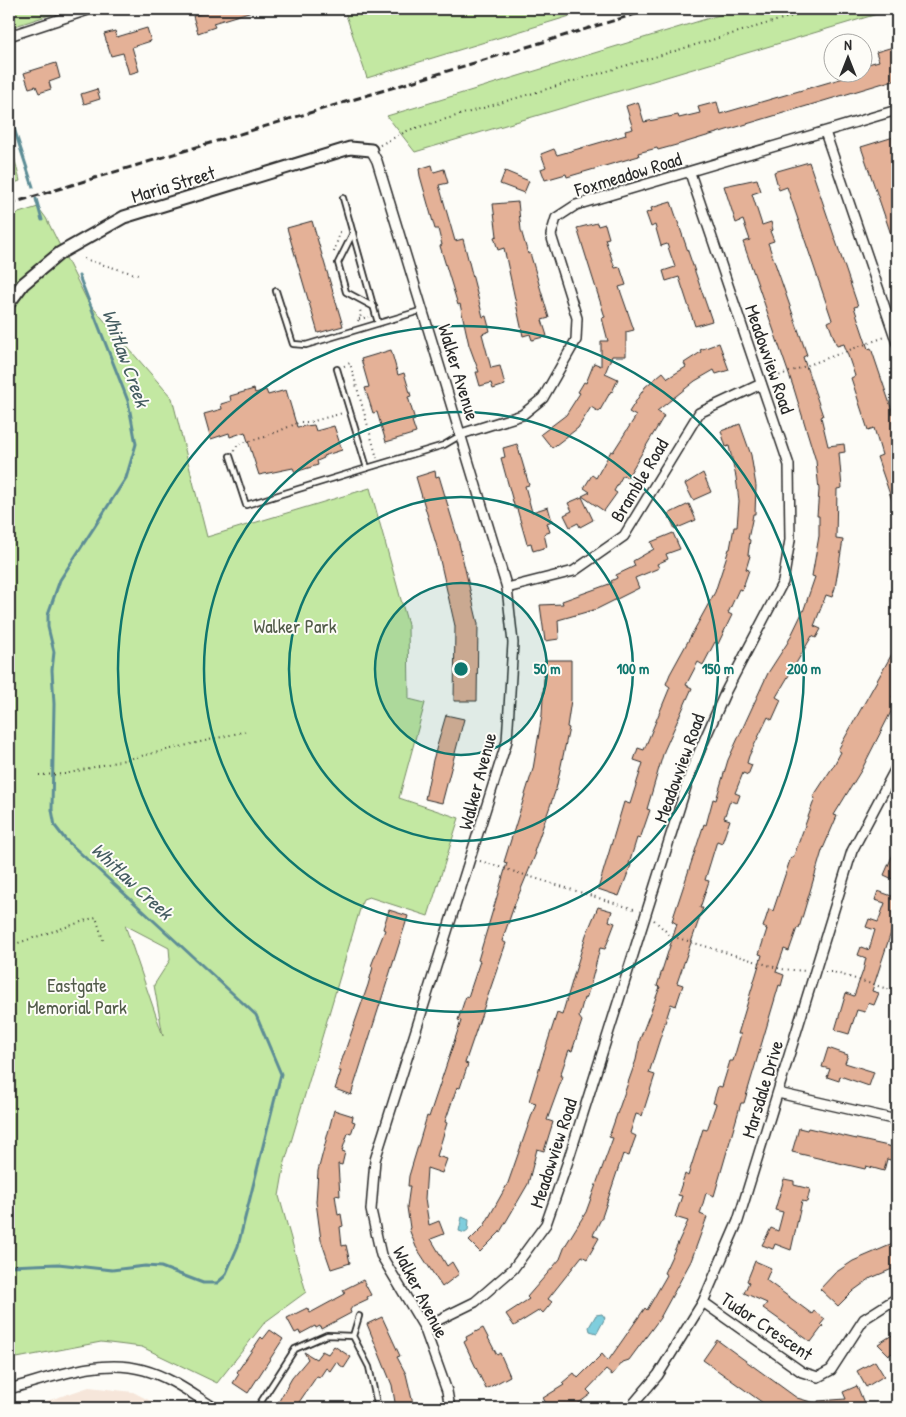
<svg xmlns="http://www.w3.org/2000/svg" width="906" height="1417" font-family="'Patrick Hand',sans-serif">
	<rect width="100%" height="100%" fill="#fdfcf7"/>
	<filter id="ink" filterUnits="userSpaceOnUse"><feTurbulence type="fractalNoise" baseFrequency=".02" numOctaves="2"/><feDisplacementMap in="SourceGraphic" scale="10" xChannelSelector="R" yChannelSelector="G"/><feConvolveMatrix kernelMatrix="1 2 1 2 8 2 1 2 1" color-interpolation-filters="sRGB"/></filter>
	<g filter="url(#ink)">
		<polygon fill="#f6e6da" points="89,1387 133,1392 164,1408 36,1408 35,1405"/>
		<g fill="#c3e8a2" stroke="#778a66" fill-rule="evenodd">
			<polygon points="9,9 68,9 9,28"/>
			<polygon points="344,9 593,9 367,78"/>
			<polygon points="739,9 894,9 415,152 387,116"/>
			<polygon points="9,136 20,181 9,185"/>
			<path d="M 38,207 L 46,218 L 88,302 L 172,398 L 207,537 L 370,488 L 408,625 L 409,699 L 425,703 L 399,798 L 459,818 L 428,916 L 369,897 L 363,899 L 285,1162 L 279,1196 L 306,1292 L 265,1322 L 217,1383 L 142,1347 L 101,1342 L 17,1358 L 9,1336 L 9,216 ZM 125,925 L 169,948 L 170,960 L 154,985 L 163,1036 Z"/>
		</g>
		<g fill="#7fcedd" stroke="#5d8d96">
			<polygon points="462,1217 469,1220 468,1231 465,1233 459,1231"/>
			<polygon points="602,1314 605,1318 597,1333 590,1331 589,1327 596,1315"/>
		</g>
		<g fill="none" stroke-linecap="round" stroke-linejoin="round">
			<g stroke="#5d8d96" stroke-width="3">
				<polyline points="9,113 33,187"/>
				<polyline points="36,199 42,220"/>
				<polyline points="9,1266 58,1264 112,1270 145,1266 161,1267 203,1283 217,1283 225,1276 238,1246 281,1074 256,1015 65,839 55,826 52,810 54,704 52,670 54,652 48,627 48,614 60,580 126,478 136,444 128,401 79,276"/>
			</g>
		</g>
		<g fill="#e4b197" stroke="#2b2b2b">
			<polygon points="216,9 251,9 252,11 213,23 215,27 198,33 193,16"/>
			<polygon points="147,28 151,41 132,47 139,71 129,74 123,53 111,56 104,34 115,31 117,37"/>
			<polygon points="893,47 897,59 897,79 680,144 658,150 657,148 638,153 639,156 567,177 566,174 545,180 541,169 546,167 541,154 554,149 557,155 626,135 625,131 633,129 626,106 638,102 644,122 678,115 679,118 700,113 698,107 717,102 720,114 864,72 864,65 879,61 876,52"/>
			<polygon points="56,63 60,78 49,82 51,89 39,93 36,86 29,88 24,73"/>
			<polygon points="97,89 100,99 84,104 81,94"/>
			<polygon points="897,136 897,154 894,155 897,165 897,245 895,246 861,147"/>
			<polygon points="809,162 858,306 854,307 868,349 871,348 897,425 897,509 895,509 877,457 882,455 874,428 868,430 851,378 855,376 844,344 837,346 828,322 832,320 787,187 779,190 774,172"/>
			<polygon points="432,165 434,172 444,169 448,183 439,185 455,241 463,239 483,317 486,316 490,331 482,334 491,368 500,366 505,385 493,389 491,383 480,386 476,372 479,372 469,345 460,304 458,305 440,246 442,245 438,229 435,229 420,176 419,169"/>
			<polygon points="505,171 529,181 524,193 500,184"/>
			<polygon points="757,179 761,191 752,194 762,225 771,222 773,230 770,231 774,241 768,243 807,355 803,357 823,416 821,417 828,446 844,444 845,452 839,453 842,488 837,489 836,539 843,540 835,588 832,597 826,595 814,626 821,629 816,638 812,636 798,660 776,697 781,700 772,720 768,717 749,756 747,763 752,765 748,775 743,773 735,793 740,795 737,803 730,801 724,818 730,820 722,843 717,841 705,880 709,881 700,908 703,908 677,983 683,985 676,1006 671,1004 649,1073 655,1075 642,1116 636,1114 630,1133 636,1136 633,1144 629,1156 623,1154 602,1217 593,1235 599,1238 587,1259 582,1256 548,1299 552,1302 543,1313 540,1310 514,1326 506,1314 529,1299 527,1297 560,1259 565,1246 586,1212 613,1138 609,1137 636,1060 640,1039 660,987 657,986 677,924 672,921 704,824 706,825 713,799 716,800 728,760 768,673 788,642 804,609 815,577 812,576 819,536 819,516 817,516 819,490 816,461 794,389 743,242 750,240 743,220 736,223 724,186"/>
			<polygon points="518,202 521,230 528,254 530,253 549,318 542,320 547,336 532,340 530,334 523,336 504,248 498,250 494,237 497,236 493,204"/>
			<polygon points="671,202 712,321 695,326 679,277 666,281 663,271 675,267 667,244 661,246 655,225 651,227 646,213 652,211 651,208"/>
			<polygon points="312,221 343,326 318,333 287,228"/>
			<polygon points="597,223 598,226 605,224 609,238 605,239 615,268 620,267 626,285 619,287 634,330 626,332 626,356 612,356 605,373 618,379 612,392 611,391 599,412 591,407 578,428 552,448 541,434 566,415 580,393 578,392 584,382 586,383 594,363 601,366 601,341 608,341 602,318 605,317 577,228"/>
			<polygon points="719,343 729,370 716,374 714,370 695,381 657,411 664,416 627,478 623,475 614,491 617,493 604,511 582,496 590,492 584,488 592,475 596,478 611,451 613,452 636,416 629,412 645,387 663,372 668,378 686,367 684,363 701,352 700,350"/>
			<polygon points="391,350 398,375 404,373 411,396 408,397 415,420 412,421 416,433 386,442 377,412 373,413 365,388 369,387 361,359"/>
			<polygon points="254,389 255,393 266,390 268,395 286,390 297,427 314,425 316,431 334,426 342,450 323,456 324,458 317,461 318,465 295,472 293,468 259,475 245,432 230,437 229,433 211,439 204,414 222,409 221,404 231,401 230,396"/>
			<polygon points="740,424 751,455 756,486 755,514 753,514 752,520 748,539 750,540 748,555 750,556 746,569 749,570 742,590 739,589 728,613 732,615 718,644 715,642 703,665 698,662 686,685 692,688 664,751 647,809 650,810 640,839 637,838 629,864 631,865 619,896 598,889 624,802 630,804 643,763 634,760 638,748 644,750 670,687 666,684 670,674 715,592 729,549 730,549 734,527 737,527 739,501 736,477 729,446 726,447 721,431"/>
			<polygon points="517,444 529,485 525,486 532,512 548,507 552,521 547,523 550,532 544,534 547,547 533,551 531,543 527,544 517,509 515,509 501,458 505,457 503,448"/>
			<polygon points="435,471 436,477 439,476 458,539 478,624 477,701 454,701 455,626 437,547 416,477"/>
			<polygon points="703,473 711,492 693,500 685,484"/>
			<polygon points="582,497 593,520 580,527 578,523 570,527 564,515 572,511 568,503"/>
			<polygon points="689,504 696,520 675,529 668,514"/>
			<polygon points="673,533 680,549 666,554 668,559 657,564 659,568 635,578 639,588 597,609 558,620 559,639 545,641 540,605 563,604 562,601 612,583 611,581 617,578 616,575 635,566 633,561 654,549 651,542"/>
			<polygon points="897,645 897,688 892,697 897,700 862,769 834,815 837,816 822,851 799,928 797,928 789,951 784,949 776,972 784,975 781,986 779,985 744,1103 741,1103 714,1196 706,1193 700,1214 707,1217 691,1261 660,1318 629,1360 623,1362 612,1375 606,1370 587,1390 591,1394 572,1408 549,1408 543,1398 564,1385 562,1383 574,1373 578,1378 602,1354 608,1361 645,1308 647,1310 667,1275 664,1273 688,1221 675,1217 682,1196 678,1195 685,1174 688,1176 703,1129 707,1130 716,1104 713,1103 718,1086 722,1087 730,1061 733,1061 741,1034 738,1034 762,955 759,954 767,929 763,927 769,909 773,911 791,857 793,858 815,798 813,797 834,765 841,752 838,750"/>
			<polygon points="545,660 571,660 571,700 567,727 569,728 556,789 534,852 536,853 514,906 502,941 506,943 465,1063 468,1064 460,1088 457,1087 445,1122 447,1123 437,1156 447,1159 442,1173 427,1168 425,1199 429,1225 439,1221 444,1234 431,1239 447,1266 452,1262 459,1274 442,1287 416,1247 409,1229 410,1228 407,1207 410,1186 408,1186 409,1176 427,1116 429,1117 461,1021 458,1020 466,996 468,997 480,961 478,960 507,863 504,862 533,769 542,715"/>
			<polygon points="446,715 464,719 442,803 425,799 433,760"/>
			<polygon points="897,845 897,881 884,875"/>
			<polygon points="878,891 897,898 897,914 872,991 879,993 874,1005 868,1003 865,1012 857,1010 849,1034 835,1030 846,993 854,996 863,971 866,958 858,955 861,947 869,950 875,930 866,927 869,919 878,922 885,903 875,900"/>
			<polygon points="598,907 612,911 609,921 615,923 605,949 600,948 591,983 586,999 584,998 579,1017 582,1021 572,1051 569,1050 560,1076 563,1076 547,1120 553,1122 544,1151 537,1149 528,1184 500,1232 480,1252 469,1241 484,1226 508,1183 536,1103 529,1101 543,1056 557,1013 562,1015 586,935"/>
			<polygon points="389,910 408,916 351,1095 335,1089 341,1071 338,1071 368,985 373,967 371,966 385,930 383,929"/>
			<polygon points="828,1048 848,1055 845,1063 874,1072 869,1086 840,1076 839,1081 827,1077 830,1069 822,1067"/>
			<polygon points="334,1110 353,1116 352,1121 355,1122 351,1134 348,1133 342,1151 345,1152 342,1165 338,1164 340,1196 335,1195 338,1215 341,1214 343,1226 340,1227 342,1246 346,1245 350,1263 331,1269 321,1240 316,1202 318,1171"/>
			<polygon points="799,1128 807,1130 808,1128 897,1148 894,1161 887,1159 884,1171 866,1166 865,1169 792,1152"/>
			<polygon points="784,1179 794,1181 794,1185 810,1189 807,1202 802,1201 791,1250 775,1244 773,1249 762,1245 771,1228 778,1231 783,1212 775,1210"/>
			<polygon points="895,1243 897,1267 871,1278 853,1291 838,1306 820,1289 835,1273 853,1261"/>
			<polygon points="755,1261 771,1268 766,1280 812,1314 814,1311 825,1319 821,1324 823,1326 811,1342 763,1308 767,1303 744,1293 749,1282 747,1281"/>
			<polygon points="363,1280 371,1295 367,1297 368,1299 353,1306 350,1310 351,1313 321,1329 320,1326 316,1328 315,1326 300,1334 299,1331 295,1333 287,1318 307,1308 310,1313 345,1294 343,1290"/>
			<polygon points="382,1317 400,1356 397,1357 406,1374 414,1408 396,1408 392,1385 367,1324"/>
			<polygon points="483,1328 497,1355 500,1353 510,1376 486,1389 464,1342 467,1340 466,1337"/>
			<polygon points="270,1330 283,1339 248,1393 233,1383 239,1374 237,1372 261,1337 263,1339"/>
			<polygon points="897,1332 897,1350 889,1355 878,1344"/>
			<polygon points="717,1340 797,1398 818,1404 818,1401 846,1399 843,1392 857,1386 866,1408 770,1408 703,1360"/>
			<polygon points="334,1346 351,1357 344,1368 336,1362 330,1371 326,1368 320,1377 317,1376 295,1408 275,1408 292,1378 308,1359 304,1352 316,1359 322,1351 328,1354"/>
			<polygon points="875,1361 884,1376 866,1387 857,1371"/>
		</g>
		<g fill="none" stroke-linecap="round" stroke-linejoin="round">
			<g stroke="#2b2b2b" stroke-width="8">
				<g id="service">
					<polyline points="343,198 378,323"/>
					<polyline points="353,233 338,263 346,292 374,307"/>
					<polyline points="276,291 293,344 306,345 423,310"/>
					<polyline points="337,369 367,468 444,445 461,435"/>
					<polyline points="230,456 246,505 367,468"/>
					<polyline points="359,1316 353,1336 369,1367 378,1408"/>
					<polyline points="257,1408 295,1349 327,1335 353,1336"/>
				</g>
			</g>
			<g stroke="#2b2b2b" stroke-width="12">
				<g id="minor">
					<polyline points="9,36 91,9"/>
					<polyline points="825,132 897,343"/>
					<polyline points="371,150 377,161 507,588 513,643 507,741 375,1160 371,1210 381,1255 424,1327 447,1391 450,1408"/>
					<polyline points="461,434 522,415 543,398 576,340 577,318 551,235 556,218 576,205 897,110"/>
					<polyline points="507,588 574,571 624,536 699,413 761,384"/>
					<polyline points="778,1093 897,1120"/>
					<polyline points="703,1302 802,1372 818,1377 831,1370 864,1319 897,1298"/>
					<polyline points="424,1327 475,1302 513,1269 546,1224 568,1161 692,768 726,691 783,582 790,540 789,465 690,173"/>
					<path d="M 9,1389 C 51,1378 100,1357 144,1370 C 170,1377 192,1394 215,1408"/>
					<polyline points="630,1408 658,1375 703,1302 738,1221 852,851 897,766"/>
				</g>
			</g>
			<g stroke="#2b2b2b" stroke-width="15">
				<polyline id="tertiary" points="9,303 23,284 60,253 124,217 350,148 371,150"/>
			</g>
			<g stroke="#2b2b2b" stroke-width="2" stroke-dasharray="1 4" stroke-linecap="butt">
				<polyline points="380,145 409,130 816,9"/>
				<polyline points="334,252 340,232 344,231"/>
				<polyline points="84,259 138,275"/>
				<polyline points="359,319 369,317"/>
				<polyline points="358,321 361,315 360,309"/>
				<polyline points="344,366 350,363 377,458"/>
				<polyline points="770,379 885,337"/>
				<polyline points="234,451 238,444 265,437 300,422 310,422 343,413"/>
				<polyline points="39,775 65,774 247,731"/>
				<polyline points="480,861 637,910"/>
				<polyline points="654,920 671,936 781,969 806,971"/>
				<polyline points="9,946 96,917 103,940"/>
				<polyline points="825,972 833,972 897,992"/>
			</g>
			<use href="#service" stroke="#fdfcf7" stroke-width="4.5"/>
			<use href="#minor" stroke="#fdfcf7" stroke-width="9"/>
			<use href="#tertiary" stroke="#fdfcf7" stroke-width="11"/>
			<polyline stroke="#2b2b2b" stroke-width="3" stroke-dasharray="8 4" stroke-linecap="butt" points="9,204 652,9"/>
		</g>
	</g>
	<circle cx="461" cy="669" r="86" fill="#0f766e" fill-opacity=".12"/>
	<g fill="none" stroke="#0f766e" stroke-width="2.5">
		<circle cx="461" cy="669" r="86"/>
		<circle cx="461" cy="669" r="172"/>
		<circle cx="461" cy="669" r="257"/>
		<circle cx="461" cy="669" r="343"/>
	</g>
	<g text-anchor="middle" stroke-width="4" stroke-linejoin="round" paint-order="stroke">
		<g font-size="19" fill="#2b2b2b" stroke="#fdfcf7">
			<text transform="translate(628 174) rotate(-17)" y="7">Foxmeadow Road</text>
			<text transform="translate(173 184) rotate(-17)" y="7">Maria Street</text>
			<text transform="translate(770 359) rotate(71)" y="7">Meadowview Road</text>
			<text transform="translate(459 372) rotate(73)" y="7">Walker Avenue</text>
			<text transform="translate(639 480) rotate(-59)" y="7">Bramble Road</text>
			<text transform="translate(679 768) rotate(-70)" y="7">Meadowview Road</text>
			<text transform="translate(477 781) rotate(-75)" y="7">Walker Avenue</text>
			<text transform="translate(762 1089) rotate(-73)" y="7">Marsdale Drive</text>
			<text transform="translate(553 1153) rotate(-72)" y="7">Meadowview Road</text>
			<text transform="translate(421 1292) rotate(63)" y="7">Walker Avenue</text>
			<text transform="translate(767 1326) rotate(34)" y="7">Tudor Crescent</text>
		</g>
		<g font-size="19" fill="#515a49" stroke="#fdfcf7">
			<text x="295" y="633">Walker Park</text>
			<text x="77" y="992">Eastgate<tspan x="77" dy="22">Memorial Park</tspan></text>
		</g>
		<g font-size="20" font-style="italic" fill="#445c60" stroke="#fdfcf7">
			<text transform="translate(126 358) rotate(70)" y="7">Whitlaw Creek</text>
			<text transform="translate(132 881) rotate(43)" y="7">Whitlaw Creek</text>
		</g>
	</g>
	<circle cx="461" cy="669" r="8" fill="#0f766e" stroke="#fdfcf7" stroke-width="2.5"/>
	<g font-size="15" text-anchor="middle" font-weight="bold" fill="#0f766e" stroke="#fdfcf7" stroke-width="4" stroke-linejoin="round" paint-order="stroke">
		<text x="547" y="674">50 m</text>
		<text x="633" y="674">100 m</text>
		<text x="718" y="674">150 m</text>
		<text x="804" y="674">200 m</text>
	</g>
	<rect width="906" height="1417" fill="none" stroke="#fdfcf7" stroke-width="30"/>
	<rect x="15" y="15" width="876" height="1387" fill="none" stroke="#2b2b2b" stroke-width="2" filter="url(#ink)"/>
	<g transform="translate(848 58)"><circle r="24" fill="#fdfcf7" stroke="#a9a8a5"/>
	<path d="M0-4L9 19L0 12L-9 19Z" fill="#2b2b2b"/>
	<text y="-8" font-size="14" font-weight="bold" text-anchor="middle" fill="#2b2b2b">N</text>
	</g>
</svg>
